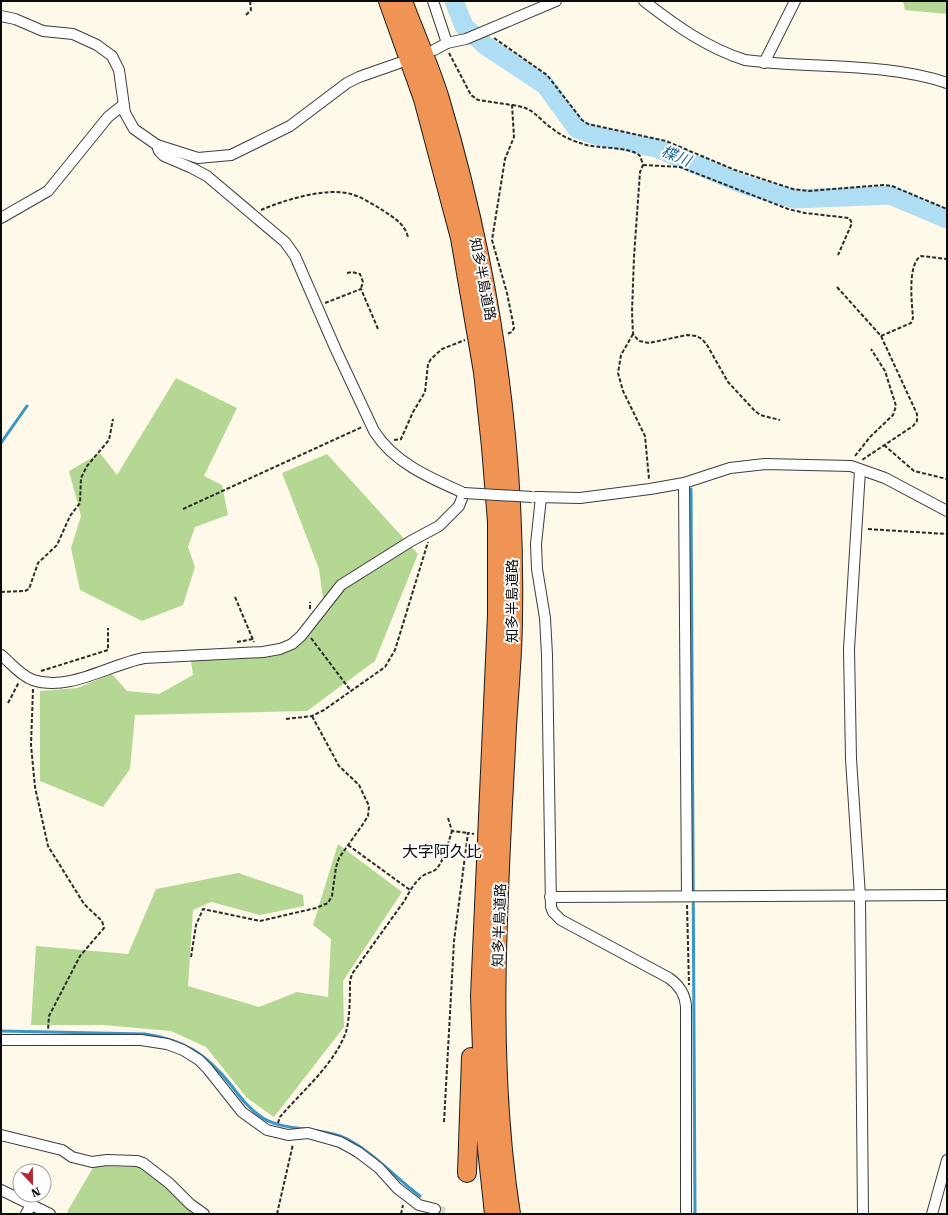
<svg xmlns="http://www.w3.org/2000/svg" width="948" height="1215" font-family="'Roboto Serif','Noto Sans JP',serif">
	<rect width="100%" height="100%" fill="#fef9e8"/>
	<g fill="#b5d794">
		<polygon points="903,1 947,1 947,14 905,10"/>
		<polygon points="176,378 237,408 204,476 222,485 228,515 195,527 188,547 195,567 183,605 142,621 80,590 71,548 81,516 69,471 100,453 117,475"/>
		<polygon points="327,454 418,554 375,661 307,711 135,715 130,769 103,807 40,781 40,691 77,688 112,674 127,691 159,694 193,675 191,661 277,656 301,644 325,613 319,569 282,473"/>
		<polygon points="338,844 402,892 343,981 344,1027 274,1117 247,1098 206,1047 171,1031 103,1025 31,1025 36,946 128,954 156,889 238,873 303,895 304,906 260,915 211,902 193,910 188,986 259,1007 297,992 328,997 331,939 313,925"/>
		<polygon points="94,1166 144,1167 198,1214 70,1214 67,1212"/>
	</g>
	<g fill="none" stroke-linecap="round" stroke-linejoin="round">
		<g stroke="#3896c9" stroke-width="3">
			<polyline points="1,443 27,406"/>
			<polyline points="691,489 695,1214"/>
			<path d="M 1,1031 L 145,1034 C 185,1040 206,1054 231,1085 C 240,1097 250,1110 263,1118 C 283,1131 316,1127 340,1136 C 371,1149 393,1176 420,1196"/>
		</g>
		<polyline stroke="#afdef4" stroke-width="19" points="454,1 464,26 486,46 545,85 577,129 598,136 656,148 745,185 795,199 890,195 947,219"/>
		<polyline stroke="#d9d5c7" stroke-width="10" stroke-dasharray="10 5" stroke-linecap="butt" points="435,1209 449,1214"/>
		<g stroke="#3d3d3d" stroke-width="12">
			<g id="street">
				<polyline points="433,1 447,43"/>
				<path d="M 644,1 C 675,25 707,48 745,60 C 810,69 886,62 947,83"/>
				<path d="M 1,16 L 15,19 L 43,31 L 73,34 L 97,45 L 112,56 L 119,70 L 125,113 L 134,129 L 157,145 L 159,151 L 164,156 L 192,168 L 207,176 L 285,242 L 295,256 L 336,350 L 374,431 C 394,463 430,478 464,493 L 459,506 L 439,526 L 411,541 L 341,585 L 301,636 L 292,644 L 280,649 L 263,652 L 144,658 C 108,665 69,692 33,680 C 21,676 11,663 1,655"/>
				<polyline points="434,50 447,43 466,39 556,1"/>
				<polyline points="764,63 795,1"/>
				<polyline points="157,145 198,158 231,155 290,126 347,83 359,77 399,63"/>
				<polyline points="1,218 48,191 108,117 123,105"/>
				<polyline points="860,470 849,649 851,759 860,896 863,1214"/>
				<polyline points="684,483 687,896"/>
				<polyline points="536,497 580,498 650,489 684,483 730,468 765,464 851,466 885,478 947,511"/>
				<path d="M 541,497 L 536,544 L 537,569 L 545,618 L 547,655 L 551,907 L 553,912 L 561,920 L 669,978 C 679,985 685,993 686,1006 L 686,1214"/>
				<polyline points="550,897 947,895"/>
				<polyline points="1,1040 141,1040 167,1044 183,1050 199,1060 207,1068 242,1112 267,1130 288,1135 308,1133 340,1142 358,1152 379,1168 397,1188 419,1205 435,1209"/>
				<polyline points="1,1135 62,1150 72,1157 92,1162 107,1160 137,1161 143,1163 169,1183 190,1204 204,1214"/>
				<polyline points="1,1190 50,1214"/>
				<polyline points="26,1214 31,1205"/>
				<polyline points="932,1214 947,1160"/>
			</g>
		</g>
		<g stroke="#1b1b1b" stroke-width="20">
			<g id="highway">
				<polyline points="388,1 423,99 460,238 483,372 491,447 497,522 497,615 480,996 485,1130 494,1214"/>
				<path d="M 403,1 C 415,34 430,66 440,99 C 490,267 516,442 513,617 C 513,653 509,691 507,727 C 499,887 486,1055 511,1214"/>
				<polyline points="467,1173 471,1057"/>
			</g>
		</g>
		<g stroke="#2c2c2c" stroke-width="2" stroke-dasharray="4 2" stroke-linecap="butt">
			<polyline points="246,15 251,10 250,1"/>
			<polyline points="494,38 547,75 582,120 588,124 666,141 735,170 793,189 809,191 883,185 892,186 947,209"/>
			<polyline points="449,53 471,95 478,100 512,105 514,137 505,159 492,240 507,293 514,328 512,332 507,334"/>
			<path d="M 512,105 C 536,108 535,117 553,129 C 561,136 573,141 583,144 C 596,149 631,146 640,156 C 641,158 642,162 643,165 L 640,172 L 634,257 L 632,312 L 633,334 L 639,341 L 649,343 L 687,335 L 696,336 L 702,339 L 707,345 L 728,382 L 754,410 L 760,415 L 780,420"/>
			<polyline points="643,165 680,167 788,209 805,213 849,218 852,223 838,255"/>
			<path d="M 261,210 C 284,200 326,187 351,194 C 362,197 374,205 384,211 C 395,219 404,223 408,237"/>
			<polyline points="347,273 352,272 360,274 363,282 361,288"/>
			<polyline points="837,287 881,336 917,414 917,421 913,426 862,460"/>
			<polyline points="325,303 361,289 378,329"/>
			<polyline points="633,334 621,355 618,373 623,391 645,436 649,479"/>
			<path d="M 881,336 L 911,323 L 913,318 C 912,304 907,264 921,256 L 947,259"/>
			<polyline points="394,440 401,439 413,412 425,392 428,364 431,359 442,349 465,340"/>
			<polyline points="884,445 914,471 947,479"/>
			<polyline points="855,456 870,437 893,415 896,406 885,371 871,349"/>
			<polyline points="183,509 362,427"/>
			<polyline points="868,529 947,534"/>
			<polyline points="1,592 25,591 29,589 38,563 57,545 70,516 80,503 81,478 87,466 109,440 113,419"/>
			<polyline points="235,597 254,642"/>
			<polyline points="310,609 310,602"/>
			<polyline points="311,638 351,691"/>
			<polyline points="237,642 253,639"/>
			<polyline points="41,671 108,650 108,628"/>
			<polyline points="33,689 31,745 35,787 48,846 84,904 102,921 104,928 80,956 49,1016 48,1030"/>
			<polyline points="8,703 19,682"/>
			<polyline points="286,719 312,716 324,710 385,667 395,650 428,542"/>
			<polyline points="448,818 452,831 468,833"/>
			<polyline points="348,845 410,890"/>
			<polyline points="687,905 689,985"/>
			<polyline points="191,957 196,925 203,909 260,921 316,908 328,903 332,896 336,867 339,858 363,824 368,816 369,806 359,785 339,766 312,716"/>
			<polyline points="444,1122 454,941 468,833 474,834"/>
			<path d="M 278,1123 L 280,1117 C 302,1091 334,1065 346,1032 C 350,1018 350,996 350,981 L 352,974 L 405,900 C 409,892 416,880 424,875 C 429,872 435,872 438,867 C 445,857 448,843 452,831"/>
			<polyline points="277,1214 293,1144"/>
			<polyline points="401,1214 403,1205"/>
		</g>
		<use href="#street" stroke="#fff" stroke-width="10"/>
		<use href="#highway" stroke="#f09455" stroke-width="18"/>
		<g stroke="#3d3d3d" stroke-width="12" stroke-linecap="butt">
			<polyline id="street-bridge" points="464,493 532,497"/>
		</g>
		<use href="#street-bridge" stroke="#fff" stroke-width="10"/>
	</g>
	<g text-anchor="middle" stroke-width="4" stroke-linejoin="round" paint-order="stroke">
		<g font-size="14" fill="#0a0a0a" stroke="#fff">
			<text transform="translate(483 279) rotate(79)" y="5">知多半島道路</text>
			<text transform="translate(512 601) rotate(-90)" y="5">知多半島道路</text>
			<text transform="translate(499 925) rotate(-88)" y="5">知多半島道路</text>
		</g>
		<g font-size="15" font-style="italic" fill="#196697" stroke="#fff">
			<text transform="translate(676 156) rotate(22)" y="5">楪川</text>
		</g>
		<g font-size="16" fill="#0a0a0a" stroke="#fff">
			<text x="442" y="857">大字阿久比</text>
		</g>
	</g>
	<rect width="948" height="1215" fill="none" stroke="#0a0a0a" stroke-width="4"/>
	<g transform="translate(32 1183) rotate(158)"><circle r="19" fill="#ffffff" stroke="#9d9d9d"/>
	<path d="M0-3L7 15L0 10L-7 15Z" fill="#b52835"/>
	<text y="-6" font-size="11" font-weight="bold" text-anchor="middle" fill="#0a0a0a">N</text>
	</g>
</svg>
